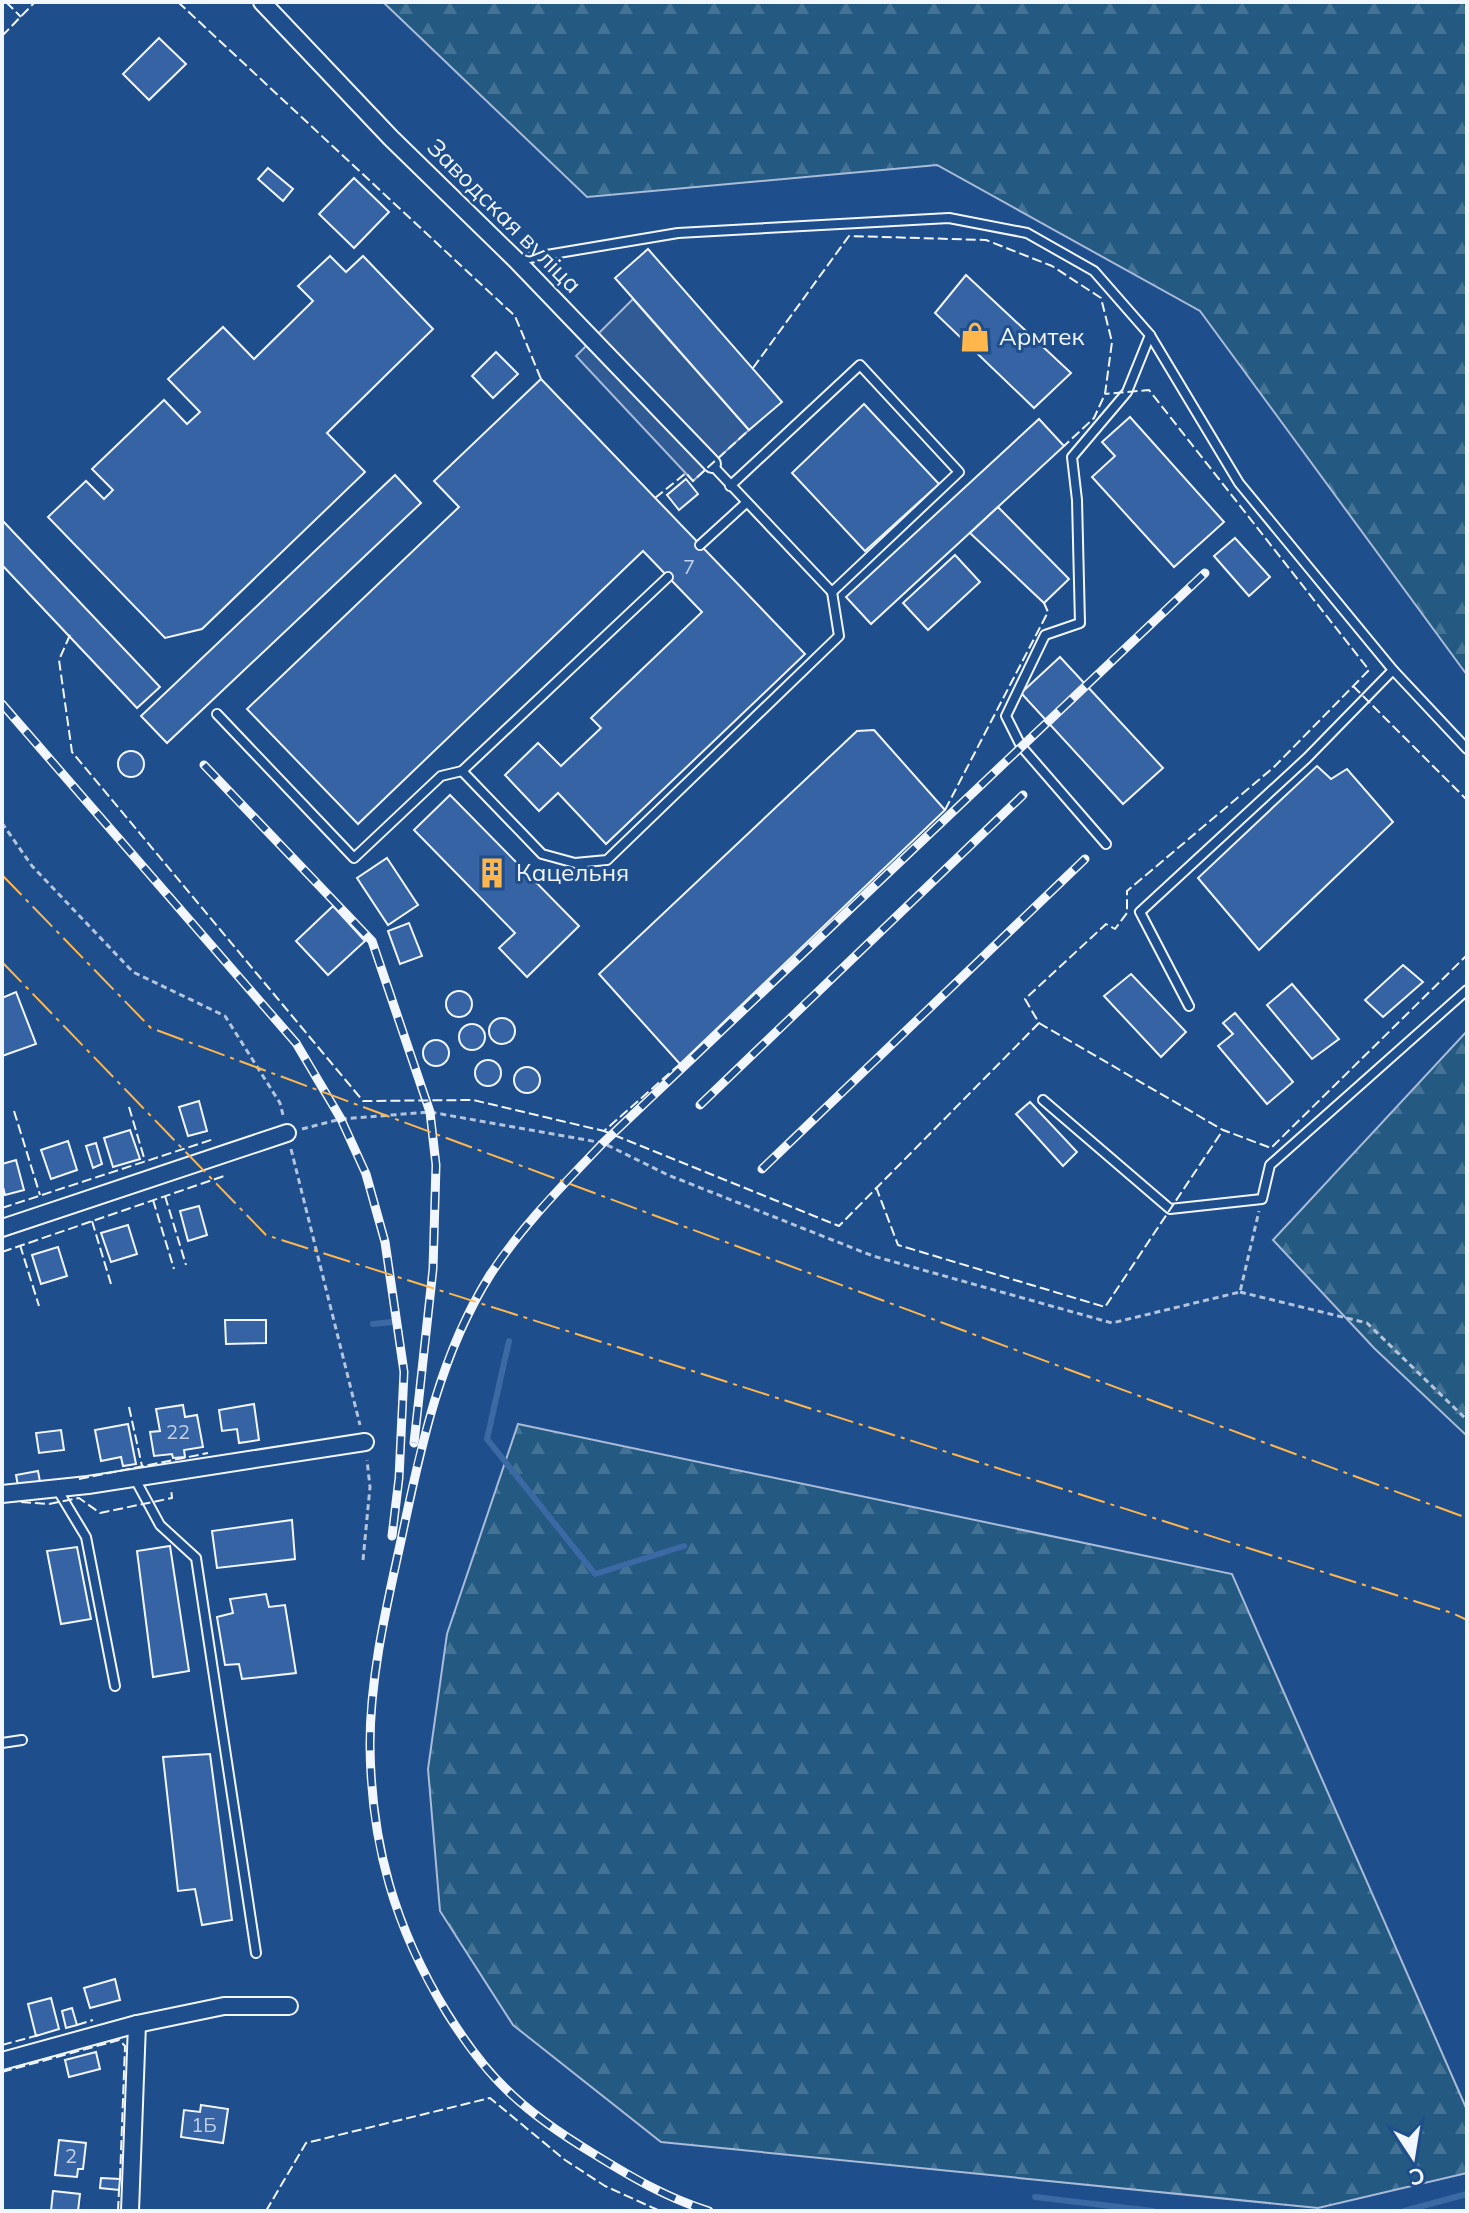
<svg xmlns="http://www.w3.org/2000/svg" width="1469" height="2213" font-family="Mulish,sans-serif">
	<defs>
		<pattern id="forest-firs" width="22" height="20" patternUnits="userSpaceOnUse" patternTransform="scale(2)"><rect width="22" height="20" fill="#245a82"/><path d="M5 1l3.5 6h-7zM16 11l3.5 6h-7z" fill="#447295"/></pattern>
	</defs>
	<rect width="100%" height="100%" fill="#1f4e8c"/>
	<g fill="url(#forest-firs)" stroke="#a8bbd7" stroke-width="2">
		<polygon points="383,2 1467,2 1467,675 1200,311 937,165 587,197"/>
		<polygon points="1467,1031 1467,1436 1374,1348 1273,1240"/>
		<polygon points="518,1424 1232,1574 1467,2110 1467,2173 1318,2208 661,2142 513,2025 440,1911 428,1769 447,1634"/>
	</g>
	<polygon fill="#305b95" stroke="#a8bbd7" stroke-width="2" points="633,299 749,430 693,481 576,356"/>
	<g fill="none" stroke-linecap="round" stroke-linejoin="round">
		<g stroke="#3b69a3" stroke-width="6">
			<polyline points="373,1324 392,1322"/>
			<polyline points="509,1341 487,1439 595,1574 684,1546"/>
			<polyline points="1035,2197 1153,2211"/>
			<polyline points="1404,2211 1467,2194"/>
		</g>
	</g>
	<g fill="#3563a3" stroke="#f2f6ff" stroke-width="2">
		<polygon points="159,38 186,64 149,100 123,74"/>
		<polygon points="268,168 293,189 283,201 258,179"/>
		<polygon points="354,178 389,212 354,248 319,214"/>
		<polygon points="648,249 782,402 749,430 615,278"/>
		<polygon points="330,256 346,272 363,256 433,329 327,433 365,472 202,629 165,638 48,517 86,481 104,499 113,490 92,469 164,400 187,424 200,412 168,379 223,327 254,359 313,301 298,286"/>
		<polygon points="966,275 1071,373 1034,408 935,313"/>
		<polygon points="496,352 518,374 493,398 472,376"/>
		<polygon points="541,379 805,654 606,844 558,793 539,811 505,775 538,743 561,766 601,728 591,718 702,612 643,551 358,824 247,709 459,507 434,481"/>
		<polygon points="864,404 939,484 865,551 792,473"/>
		<polygon points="1130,417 1224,522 1174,567 1092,477 1115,456 1102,442"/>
		<polygon points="1039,419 1064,446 871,624 846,597"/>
		<polygon points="395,475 421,503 167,743 141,716"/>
		<polygon points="686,479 698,494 679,510 667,495"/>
		<polygon points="998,507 1069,579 1044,603 970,533"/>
		<polygon points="2,520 160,687 137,708 2,565"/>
		<polygon points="1235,538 1270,577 1249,596 1214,556"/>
		<polygon points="955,555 980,582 928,630 903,603"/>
		<polygon points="1060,657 1163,768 1123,804 1021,693"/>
		<polygon points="874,730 945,810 680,1064 599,974 857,731"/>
		<circle cx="131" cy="764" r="13"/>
		<polygon points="1317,766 1331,779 1347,769 1393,822 1259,950 1198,878"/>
		<polygon points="450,795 579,926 527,977 499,948 515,933 414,830"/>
		<polygon points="387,858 418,905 388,925 357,878"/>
		<polygon points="333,906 365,941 328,975 296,941"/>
		<polygon points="409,923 422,956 400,964 388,931"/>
		<polygon points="1403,965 1423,982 1383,1017 1365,1000"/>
		<polygon points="1131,974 1186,1032 1161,1057 1104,996"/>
		<polygon points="1292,984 1339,1039 1312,1059 1267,1005"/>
		<circle cx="459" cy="1004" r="13"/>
		<polygon points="16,992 36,1044 2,1056 2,998"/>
		<polygon points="1235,1013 1293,1082 1267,1104 1218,1046 1233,1034 1223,1023"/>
		<circle cx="502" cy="1031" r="13"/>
		<circle cx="472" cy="1037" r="13"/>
		<circle cx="436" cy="1053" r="13"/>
		<circle cx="488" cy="1073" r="13"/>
		<circle cx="527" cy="1080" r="13"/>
		<polygon points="199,1101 207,1131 188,1136 179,1107"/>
		<polygon points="1030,1102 1077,1152 1063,1166 1016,1114"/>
		<polygon points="130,1130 140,1159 113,1167 104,1138"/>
		<polygon points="68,1141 77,1170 51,1179 41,1150"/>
		<polygon points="96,1143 102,1164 93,1168 86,1146"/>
		<polygon points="16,1160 24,1190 5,1195 2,1183 2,1164"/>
		<polygon points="199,1206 207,1235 188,1241 180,1211"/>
		<polygon points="128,1225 137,1254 111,1262 101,1233"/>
		<polygon points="58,1247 67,1276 41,1284 32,1255"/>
		<polygon points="225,1320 266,1320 266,1343 226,1344"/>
		<polygon points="254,1404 259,1440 239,1443 237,1429 222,1431 219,1410"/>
		<polygon points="183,1405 185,1417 197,1415 203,1447 184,1450 185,1457 173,1458 172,1454 154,1456 150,1432 160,1431 156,1409"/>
		<polygon points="128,1424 136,1464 123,1466 121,1457 101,1461 95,1430"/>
		<polygon points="61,1430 64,1450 39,1453 36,1433"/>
		<polygon points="38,1471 40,1482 18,1486 16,1475"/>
		<polygon points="292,1520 295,1559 217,1568 212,1531"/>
		<polygon points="170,1546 189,1671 153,1677 137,1551"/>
		<polygon points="77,1547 91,1619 61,1624 47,1551"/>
		<polygon points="266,1594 269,1607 285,1605 296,1673 242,1679 239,1664 225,1665 217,1617 233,1613 230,1599"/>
		<polygon points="210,1754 232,1920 202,1925 195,1889 178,1891 163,1757"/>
		<polygon points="115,1979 120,2000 90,2008 84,1988"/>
		<polygon points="51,1998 59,2029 36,2036 28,2004"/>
		<polygon points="72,2008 77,2025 66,2028 62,2011"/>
		<polygon points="96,2052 100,2069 69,2077 65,2060"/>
		<polygon points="201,2105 228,2109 223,2143 181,2137 184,2110 200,2112"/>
		<polygon points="59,2140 86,2143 83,2169 78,2169 77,2177 55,2175"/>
		<polygon points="101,2178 120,2179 119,2190 100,2188"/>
		<polygon points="53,2191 80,2194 78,2211 51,2211"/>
	</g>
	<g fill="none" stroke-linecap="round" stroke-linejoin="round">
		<g stroke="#f2f6ff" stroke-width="12">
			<g id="service">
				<polyline points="517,260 678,233 949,218 1027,233 1094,271 1150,335 1239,483 1393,670 1467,749"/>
				<polyline points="712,465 832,592 959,472 860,365 730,486"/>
				<polyline points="700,545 746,503"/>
				<polyline points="668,577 462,771 542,854 575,863 607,860 839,636 832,592"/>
				<polyline points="217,714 354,858 441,776 462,771"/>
				<polyline points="1106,844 1021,746 1006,716 1045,635 1080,623 1077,500 1072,457 1127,392 1150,335"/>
				<polyline points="1189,1006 1140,912 1307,758 1393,670"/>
				<polyline points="1043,1100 1170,1209 1262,1199 1270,1165 1467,990"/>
				<polyline points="135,1479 160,1525 196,1558 256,1953"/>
				<polyline points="57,1489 86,1537 115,1686"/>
				<polyline points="2,1743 22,1740"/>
			</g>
		</g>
		<g stroke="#f2f6ff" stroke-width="20">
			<g id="minor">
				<polyline points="262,2 391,138 516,260 712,464"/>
				<polyline points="2,1228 287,1133"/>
				<polyline points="2,1494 88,1485 365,1442"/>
				<polyline points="2,2061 137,2024 224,2006 289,2006"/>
				<polyline points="130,2211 137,2024"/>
			</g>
		</g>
		<g stroke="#b3c4dc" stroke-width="3" stroke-dasharray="6 4" stroke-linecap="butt">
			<polyline points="2,823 32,866 133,972 225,1016 280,1103 283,1115"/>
			<polyline points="302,1129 341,1119 430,1112 603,1143 668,1175 873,1256 1112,1323 1240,1292 1259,1211"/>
			<polyline points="291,1149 360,1425"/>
			<polyline points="1240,1292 1367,1323 1467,1420"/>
			<polyline points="363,1560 370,1487 367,1460"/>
		</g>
		<use href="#service" stroke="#1f4e8c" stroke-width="8"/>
		<use href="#minor" stroke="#1f4e8c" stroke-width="16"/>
		<g stroke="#f2f6ff" stroke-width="9">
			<g id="rail">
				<polyline points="2,704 296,1043 341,1119 366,1174 385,1242 404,1372 399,1478 392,1536"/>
				<polyline points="204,765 372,941 430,1112 436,1165 433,1269 414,1443"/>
				<polyline points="700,1105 1023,795"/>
				<polyline points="762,1169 1085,859"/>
				<path d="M 709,2211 C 667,2198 631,2177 594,2154 C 564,2136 531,2114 506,2089 C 483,2067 464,2040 447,2013 C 395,1928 371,1845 370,1745 C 370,1674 387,1605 402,1536 C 421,1446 440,1355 490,1275 C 522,1226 562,1186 603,1143 L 1205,573"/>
			</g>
		</g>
		<use href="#rail" stroke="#1f4e8c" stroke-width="6" stroke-dasharray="18" stroke-linecap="butt"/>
		<g stroke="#f2f6ff" stroke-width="2" stroke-dasharray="10 4" stroke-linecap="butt">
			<polyline points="6,2 21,17"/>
			<polyline points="178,2 515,316 541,379"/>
			<polyline points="2,36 35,2"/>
			<polyline points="753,368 849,236 986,240 1052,266 1101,298 1112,342 1105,394 1094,418 1064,446"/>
			<polyline points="655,498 686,473 693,481 749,430"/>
			<polyline points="70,635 59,660 72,752 363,1101 473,1100 604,1131"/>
			<polyline points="1353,686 1467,800"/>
			<polyline points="945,810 1048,612 1044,603"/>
			<polyline points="1039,1023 1223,1130 1271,1148 1467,955"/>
			<polyline points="680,1064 604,1131 839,1226 1039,1023 1025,999 1106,924 1115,929 1127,913 1127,891 1274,767 1369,670 1149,390 1105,394"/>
			<polyline points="129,1107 145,1161"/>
			<polyline points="14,1111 40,1195"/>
			<polyline points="876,1187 898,1245 1105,1307 1223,1130"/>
			<polyline points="165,1196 186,1265"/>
			<polyline points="153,1200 174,1269"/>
			<polyline points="2,1208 214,1139"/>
			<polyline points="92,1221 111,1284"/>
			<polyline points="20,1245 39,1306"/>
			<polyline points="2,1252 227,1175"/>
			<polyline points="129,1407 142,1466"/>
			<polyline points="79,1479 208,1453"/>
			<polyline points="21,1502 49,1504 79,1498 100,1513 172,1498 171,1488"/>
			<polyline points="77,2025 93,2020"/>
			<polyline points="2,2045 39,2035"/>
			<polyline points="2,2072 119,2040 125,2046 120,2179"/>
			<polyline points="118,2211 119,2190"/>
			<polyline points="266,2211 306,2143 490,2098 565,2160 605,2186 660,2211"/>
		</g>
		<g stroke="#ffb74d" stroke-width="2" stroke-dasharray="28 6 4 6" stroke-linecap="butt">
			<polyline points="2,875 151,1028 1467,1518"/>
			<polyline points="2,962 266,1235 1452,1613 1467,1620"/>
		</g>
	</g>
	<defs>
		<g id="shop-bare" transform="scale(2.4)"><path d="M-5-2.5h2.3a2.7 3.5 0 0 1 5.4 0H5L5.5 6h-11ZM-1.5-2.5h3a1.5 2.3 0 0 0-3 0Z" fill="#ffb74d" stroke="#1f4e8c" stroke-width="2.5" paint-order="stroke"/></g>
		<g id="building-bare" transform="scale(2.4)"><path d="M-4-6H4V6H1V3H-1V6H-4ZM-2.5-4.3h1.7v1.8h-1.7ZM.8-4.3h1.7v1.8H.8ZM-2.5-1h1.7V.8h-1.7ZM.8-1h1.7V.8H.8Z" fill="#ffb74d" stroke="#1f4e8c" stroke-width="2.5" paint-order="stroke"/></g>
	</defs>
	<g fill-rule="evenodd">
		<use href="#shop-bare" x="975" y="337"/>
		<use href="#building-bare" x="492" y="873"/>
	</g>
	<g text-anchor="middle" stroke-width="6" stroke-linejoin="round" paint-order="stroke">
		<g font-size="20" fill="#c3d1e8">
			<text x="689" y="574">7</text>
			<text x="178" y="1439">22</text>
			<text x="204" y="2132">1Б</text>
			<text x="71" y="2163">2</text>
		</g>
		<g font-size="24" fill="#f2f6ff" stroke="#1f4e8c">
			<text transform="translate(504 216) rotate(45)" y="8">Заводская вуліца</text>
		</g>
		<g font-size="24" fill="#f2f6ff" stroke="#1f4e8c" text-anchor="start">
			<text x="999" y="345">Армтек</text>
			<text x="516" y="881">Кацельня</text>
		</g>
	</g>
	<rect width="1469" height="2213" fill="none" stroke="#f2f6ff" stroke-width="8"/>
	<g transform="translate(1413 2157) rotate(168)" stroke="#1f4e8c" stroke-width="6" paint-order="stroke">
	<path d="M0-6L14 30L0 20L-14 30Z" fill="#f2f6ff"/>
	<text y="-12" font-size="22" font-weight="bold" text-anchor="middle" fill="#f2f6ff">С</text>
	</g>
</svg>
